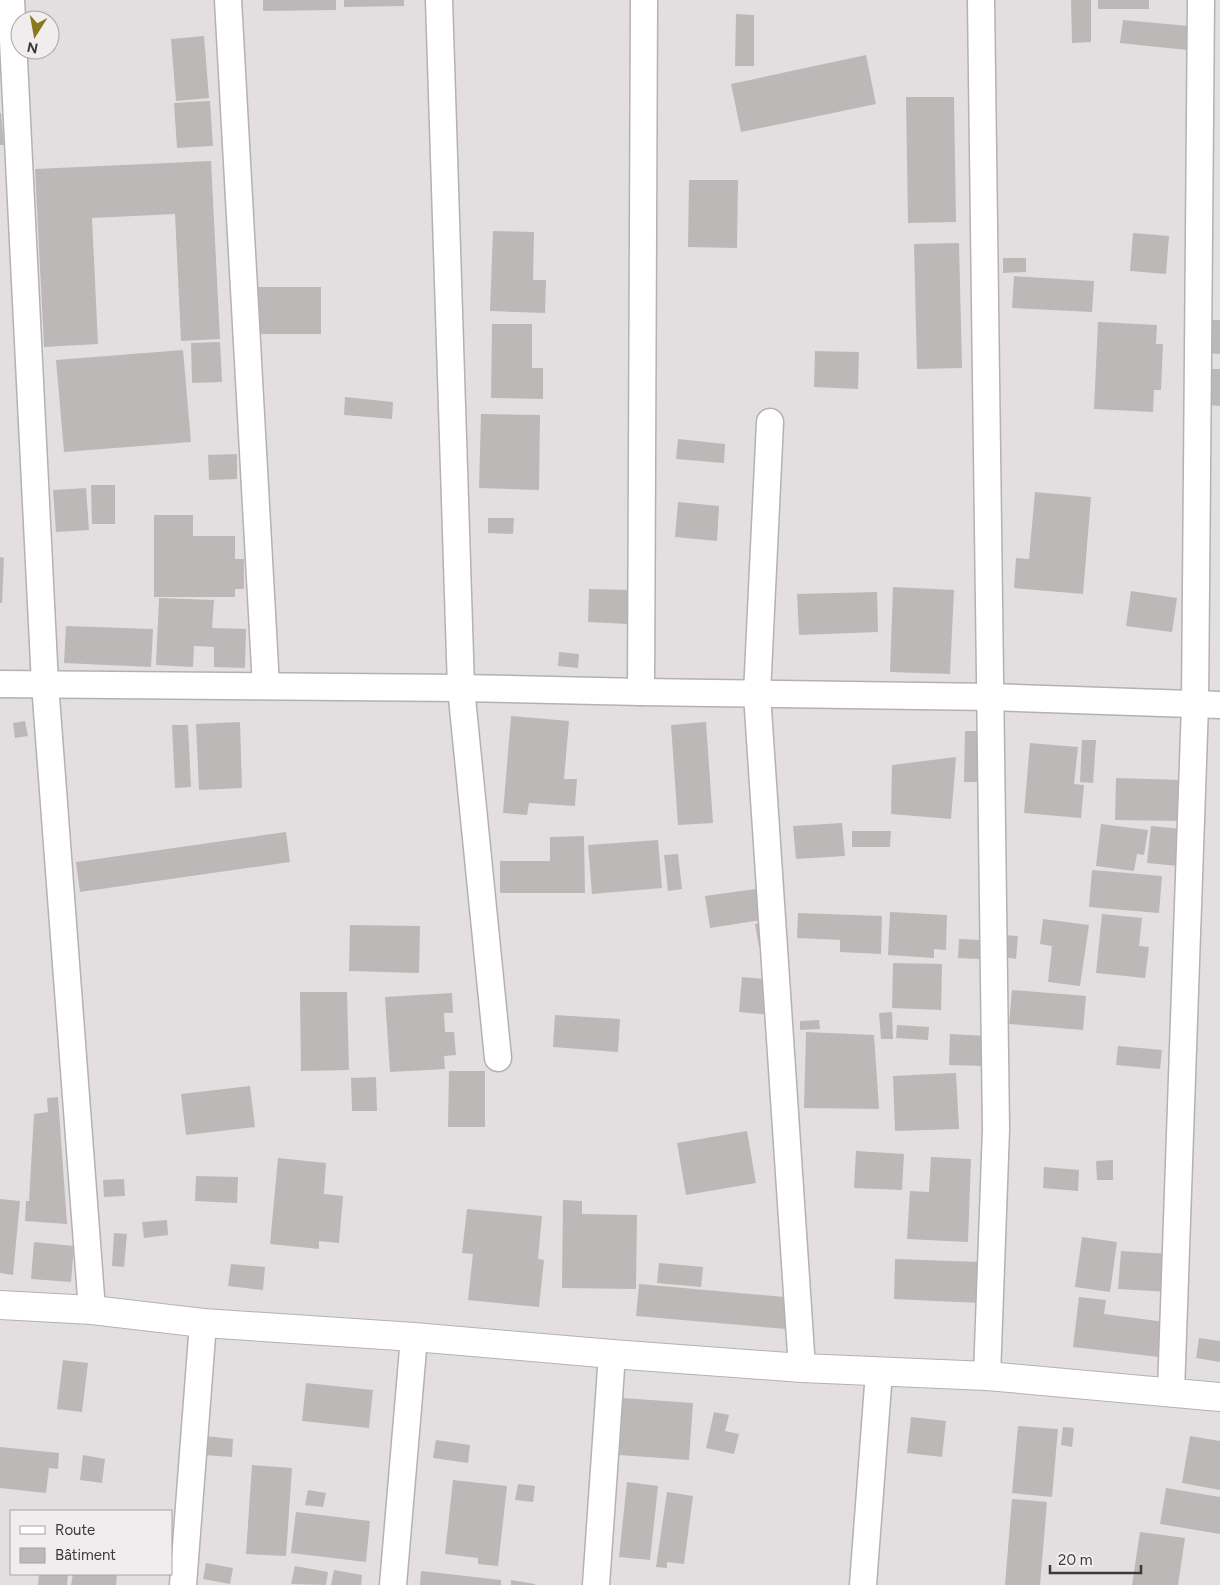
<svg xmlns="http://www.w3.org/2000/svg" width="1220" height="1585" font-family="Figtree,sans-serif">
	<rect width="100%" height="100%" fill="#e3dfe0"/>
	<g fill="#bcb8b8">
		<polygon points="263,0 336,0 336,10 263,11"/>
		<polygon points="344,0 404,0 404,6 344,7"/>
		<polygon points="1071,0 1091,0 1091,42 1072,43"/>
		<rect x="1098" y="0" width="51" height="9"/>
		<polygon points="736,14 754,15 754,66 735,66"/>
		<polygon points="1123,20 1189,26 1187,50 1120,43"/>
		<polygon points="204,36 209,98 176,101 171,39"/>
		<polygon points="866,55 876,104 741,132 731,84"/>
		<polygon points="906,97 954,97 956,222 908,223"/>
		<polygon points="210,101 213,146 177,148 174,103"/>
		<polygon points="0,113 1,113 4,145 0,145"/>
		<polygon points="211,161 220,339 181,341 175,214 92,218 98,344 44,347 35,169"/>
		<polygon points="689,180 738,180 737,248 688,247"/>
		<polygon points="493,231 534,232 533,280 546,280 545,313 490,311"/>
		<polygon points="1133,233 1169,236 1166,274 1130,271"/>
		<polygon points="959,243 962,368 917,369 914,244"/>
		<polygon points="1003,258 1026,258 1026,272 1003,273"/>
		<polygon points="1014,276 1094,281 1092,312 1012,308"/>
		<polygon points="256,287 321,287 321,334 257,334"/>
		<polygon points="1209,320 1220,320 1220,354 1207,353"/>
		<polygon points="1098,322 1157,325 1156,344 1163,344 1161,390 1154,390 1153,412 1094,409"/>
		<polygon points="492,324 532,324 532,368 543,368 543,399 491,398"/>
		<polygon points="220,342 222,382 192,383 191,343"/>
		<polygon points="183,350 191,442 64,452 56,360"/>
		<polygon points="815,351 859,352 858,389 814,387"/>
		<polygon points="1211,369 1220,369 1220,406 1208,405"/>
		<polygon points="345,397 393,402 392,419 344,415"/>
		<polygon points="481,414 540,415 539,490 479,488"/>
		<polygon points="678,439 725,444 724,463 676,459"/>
		<polygon points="237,454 237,479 209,480 208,455"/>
		<polygon points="91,485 115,485 115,524 92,524"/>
		<polygon points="86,488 89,530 56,532 53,490"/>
		<polygon points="1035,492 1091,497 1083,594 1014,588 1016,558 1029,559"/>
		<polygon points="678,502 719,506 717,541 675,537"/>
		<polygon points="154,515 193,515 193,536 235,536 235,559 244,559 244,589 235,589 235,597 154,597"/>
		<polygon points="488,518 514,518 513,534 488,533"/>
		<polygon points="0,557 4,558 2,603 0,603"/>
		<polygon points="893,587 954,590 950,674 890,672"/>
		<polygon points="589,589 629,590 628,624 588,622"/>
		<polygon points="1131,591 1177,598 1172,632 1126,626"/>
		<polygon points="877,592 878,632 799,635 797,594"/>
		<polygon points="159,598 214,600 212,628 246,629 245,668 214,667 214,647 194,646 193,667 156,665"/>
		<polygon points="66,626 153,629 151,667 64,663"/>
		<polygon points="559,652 579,654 578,668 558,666"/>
		<polygon points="511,716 569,721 564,779 577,779 575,806 529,803 527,815 503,813"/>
		<polygon points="25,721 28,736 15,738 13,723"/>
		<polygon points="240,722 242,788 199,790 196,724"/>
		<polygon points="706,722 713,823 678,825 671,725"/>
		<polygon points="172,725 188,725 191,787 175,788"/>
		<polygon points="965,731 979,731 978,782 964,782"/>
		<polygon points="1082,740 1096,740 1093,783 1080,782"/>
		<polygon points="1030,743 1078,747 1074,784 1084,785 1081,818 1024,813"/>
		<polygon points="956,757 951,819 891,814 892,765"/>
		<polygon points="1116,778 1182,780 1180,821 1115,820"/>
		<polygon points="842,823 845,856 796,859 793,826"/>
		<polygon points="1101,824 1148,830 1144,855 1137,854 1134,871 1096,866"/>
		<polygon points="1151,826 1182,829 1178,866 1147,863"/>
		<polygon points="852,831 891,831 890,847 852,847"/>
		<polygon points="286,832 290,862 80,892 76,862"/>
		<polygon points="584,836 585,893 500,893 500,861 550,861 550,837"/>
		<polygon points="658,840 662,888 592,894 588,845"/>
		<polygon points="678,854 682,889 668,891 664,855"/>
		<polygon points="1092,870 1162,876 1159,913 1089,907"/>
		<polygon points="756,889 761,920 710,928 705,896"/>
		<polygon points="890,912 947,915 946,950 934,949 934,958 888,955"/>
		<polygon points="798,913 882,916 881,954 840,952 840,940 797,938"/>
		<polygon points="1102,914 1142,918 1139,946 1149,947 1145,978 1096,973"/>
		<polygon points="1043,919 1089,925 1080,986 1048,982 1052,946 1040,944"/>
		<polygon points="769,922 772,945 759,947 755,924"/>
		<polygon points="350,925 420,926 419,973 349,971"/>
		<polygon points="1003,935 1018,936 1016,959 1002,957"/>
		<polygon points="959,939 981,940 981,959 958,958"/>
		<polygon points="893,963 942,964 941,1010 892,1008"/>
		<polygon points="742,977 775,980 772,1015 739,1012"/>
		<polygon points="1012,990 1086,996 1083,1030 1009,1024"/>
		<polygon points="300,992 347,992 349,1070 301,1071"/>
		<polygon points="452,993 453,1013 444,1013 445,1032 454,1032 456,1055 444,1056 445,1069 390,1072 385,997"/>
		<polygon points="892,1012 893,1039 881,1039 879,1013"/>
		<polygon points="555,1015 620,1019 618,1052 553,1047"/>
		<polygon points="819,1020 820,1029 800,1030 800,1021"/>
		<polygon points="897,1025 929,1027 928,1040 896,1038"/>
		<polygon points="806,1032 874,1035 879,1109 804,1108"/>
		<polygon points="950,1034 987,1036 986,1066 949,1065"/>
		<polygon points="1118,1046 1162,1050 1160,1069 1116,1065"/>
		<polygon points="449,1071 485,1071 485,1127 448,1127"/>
		<polygon points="956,1073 959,1129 895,1131 893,1076"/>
		<polygon points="376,1077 377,1111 352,1111 351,1078"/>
		<polygon points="250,1086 255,1127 186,1135 181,1094"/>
		<polygon points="58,1097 67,1224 25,1221 26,1201 29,1201 34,1114 48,1112 47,1098"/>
		<polygon points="747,1131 756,1183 686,1195 677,1143"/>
		<polygon points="856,1151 904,1154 902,1190 854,1188"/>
		<polygon points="931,1157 971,1159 968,1242 907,1239 910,1191 929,1192"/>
		<polygon points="278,1158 326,1163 324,1194 343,1196 339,1243 319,1241 319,1249 270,1244"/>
		<polygon points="1113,1160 1113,1180 1097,1180 1096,1161"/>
		<polygon points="1044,1167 1079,1170 1078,1191 1043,1188"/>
		<polygon points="196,1176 238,1177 237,1203 195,1201"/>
		<polygon points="124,1179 125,1196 104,1197 103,1180"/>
		<polygon points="0,1199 20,1201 13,1275 0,1273"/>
		<polygon points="563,1200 582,1201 582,1214 637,1215 636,1289 562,1288"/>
		<polygon points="467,1209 542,1216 538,1259 544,1260 539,1307 468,1300 473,1254 462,1253"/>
		<polygon points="167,1220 168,1235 144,1238 142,1222"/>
		<polygon points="114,1233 127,1234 124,1267 112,1266"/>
		<polygon points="1082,1237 1117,1242 1110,1292 1075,1287"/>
		<polygon points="34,1242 74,1246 71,1282 31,1279"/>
		<polygon points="1121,1251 1172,1254 1170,1292 1118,1289"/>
		<polygon points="895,1259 981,1262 980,1303 894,1299"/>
		<polygon points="659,1263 703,1267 701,1287 657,1283"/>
		<polygon points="231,1264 265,1267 263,1290 228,1286"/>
		<polygon points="639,1284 795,1298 798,1330 636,1316"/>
		<polygon points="1079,1297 1106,1300 1104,1314 1173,1323 1168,1358 1073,1347"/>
		<polygon points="1199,1338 1220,1341 1220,1362 1196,1358"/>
		<polygon points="63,1360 88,1363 82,1412 57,1409"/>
		<polygon points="306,1383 373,1390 369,1428 302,1421"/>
		<polygon points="623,1398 693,1403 689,1460 619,1455"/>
		<polygon points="714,1412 729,1415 725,1431 739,1434 734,1454 706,1448"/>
		<polygon points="911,1417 946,1421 942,1457 907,1453"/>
		<polygon points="1018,1426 1058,1429 1052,1497 1012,1493"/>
		<polygon points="1063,1427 1074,1428 1072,1447 1061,1445"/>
		<polygon points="205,1436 233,1439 232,1457 204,1455"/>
		<polygon points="1190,1436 1220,1441 1220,1490 1182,1483"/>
		<polygon points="436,1440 470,1445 468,1463 433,1458"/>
		<polygon points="0,1447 59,1453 58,1469 49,1468 46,1493 0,1488"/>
		<polygon points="83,1455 105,1459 102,1483 80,1480"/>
		<polygon points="252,1465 292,1468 286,1556 246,1554"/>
		<polygon points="453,1480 507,1486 498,1566 478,1564 478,1558 445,1554"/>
		<polygon points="627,1482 658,1486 650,1560 619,1557"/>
		<polygon points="518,1484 535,1486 533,1502 515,1500"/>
		<polygon points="1166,1488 1220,1497 1220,1534 1160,1524"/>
		<polygon points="308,1490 326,1493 323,1507 305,1505"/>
		<polygon points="667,1492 693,1496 684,1564 667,1562 667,1568 656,1567"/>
		<polygon points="1012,1499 1047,1502 1040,1585 1005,1585"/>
		<polygon points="296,1512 370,1521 366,1562 291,1553"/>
		<polygon points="1140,1532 1185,1538 1178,1585 1132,1585"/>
		<polygon points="206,1563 233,1568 230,1584 203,1579"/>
		<polygon points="295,1566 328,1572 326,1585 291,1584"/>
		<polygon points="334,1570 362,1575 361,1585 331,1585"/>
		<polygon points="421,1571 501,1580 501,1585 420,1585"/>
		<polygon points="39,1574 68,1574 67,1585 38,1585"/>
		<polygon points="73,1574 117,1574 116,1585 71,1585"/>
		<polygon points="511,1580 535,1584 535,1585 511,1585"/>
	</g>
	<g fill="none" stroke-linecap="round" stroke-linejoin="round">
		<g stroke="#b5b1b2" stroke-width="29">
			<g id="street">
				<polyline points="11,0 45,684 92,1310"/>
				<polyline points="228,0 266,686"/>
				<polyline points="439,0 461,688 498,1058"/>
				<polyline points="981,0 996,1129 987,1376"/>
				<polyline points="770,422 757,694 802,1368"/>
				<polyline points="0,684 461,688 641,692 990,697 1220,705"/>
				<polyline points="641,692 644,0"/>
				<polyline points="1171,1392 1195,705 1201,0"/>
				<polyline points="183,1585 203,1323"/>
				<polyline points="393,1585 414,1337"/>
				<polyline points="596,1585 612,1354"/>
				<polyline points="863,1585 879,1372"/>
			</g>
		</g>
		<g stroke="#b5b1b2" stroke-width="30">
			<polyline id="highway" points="0,1305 92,1310 203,1323 414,1337 612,1354 802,1368 987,1376 1220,1397"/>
		</g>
		<use href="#street" stroke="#fff" stroke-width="26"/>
		<use href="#highway" stroke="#fff" stroke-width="28"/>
	</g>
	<rect x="10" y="1510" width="162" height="65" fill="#f1eced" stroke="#a8a4a5"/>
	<rect x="20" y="1526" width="25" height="8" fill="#ffffff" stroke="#a8a4a5"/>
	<text x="55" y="1535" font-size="15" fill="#3b393a">Route</text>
	<rect x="20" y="1548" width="25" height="15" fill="#bcb8b8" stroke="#a8a4a5"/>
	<text x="55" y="1560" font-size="15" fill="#3b393a">Bâtiment</text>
	<g transform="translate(35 35) rotate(191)"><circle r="24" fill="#f1eced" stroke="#a8a4a5"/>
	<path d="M0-4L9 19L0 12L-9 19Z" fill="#88791e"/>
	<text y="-8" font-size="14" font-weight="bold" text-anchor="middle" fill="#3b393a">N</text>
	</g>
	<path d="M1050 1565v8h91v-8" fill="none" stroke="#3b393a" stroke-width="2.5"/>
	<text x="1058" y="1565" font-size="15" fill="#3b393a" stroke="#f1eced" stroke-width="4" paint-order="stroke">20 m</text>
</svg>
